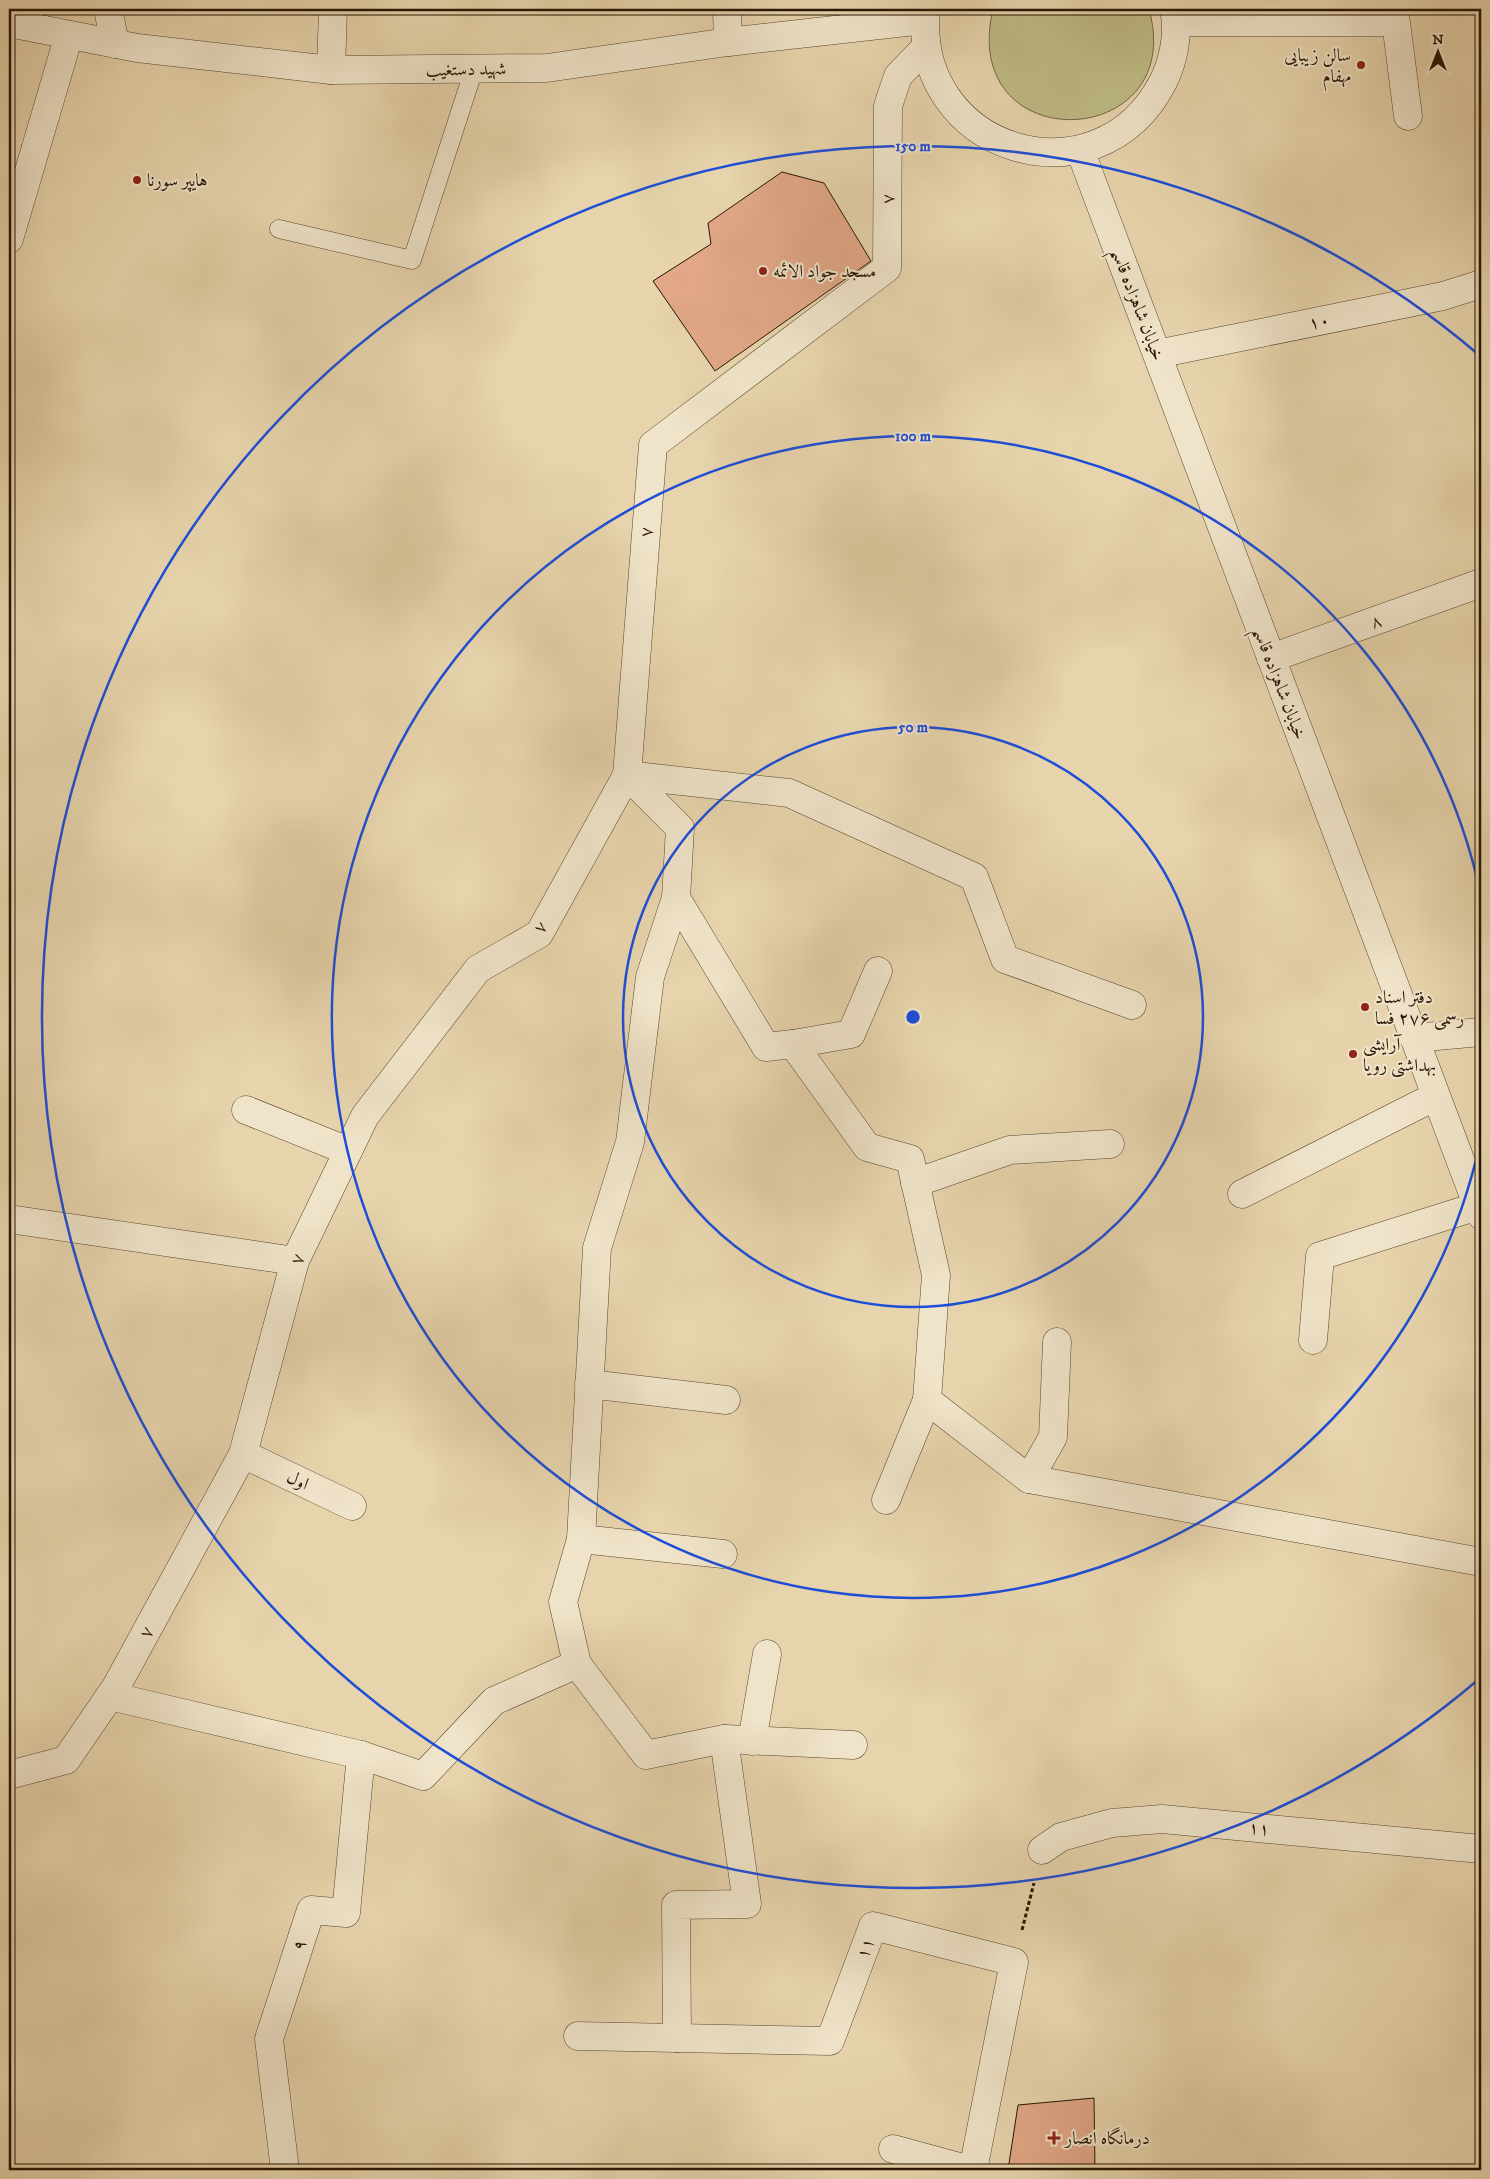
<svg xmlns="http://www.w3.org/2000/svg" width="1490" height="2179" font-family="'IM FELL DW Pica',Amiri,serif">
	<rect width="100%" height="100%" fill="#e7d4ac"/>
	<filter id="stains"><feTurbulence type="fractalNoise" baseFrequency=".004" numOctaves="4"/><feColorMatrix values="0 0 0 0 .2 0 0 0 0 .09 0 0 0 0 .02 0 0 0 .5 -.17"/></filter>
	<radialGradient id="worn" r=".72"><stop offset=".6" stop-color="#630" stop-opacity="0"/><stop offset="1" stop-color="#630" stop-opacity=".3"/></radialGradient>
	<path fill="#beba84" stroke="#726844" d="M 993,9 L 1149,9 C 1189,152 957,161 993,9 Z"/>
	<g fill="#e1a787" stroke="#271504">
		<polygon points="782,172 824,183 871,261 715,371 653,281 711,244 708,223"/>
		<polygon points="1094,2098 1095,2170 1008,2170 1018,2105"/>
	</g>
	<g fill="none" stroke-linecap="round" stroke-linejoin="round">
		<g stroke="#57452e" stroke-width="19">
			<polyline id="service" points="279,229 412,260 474,69"/>
		</g>
		<g stroke="#57452e" stroke-width="29">
			<g id="minor">
				<polyline points="108,9 115,44"/>
				<polyline points="727,9 728,42"/>
				<polyline points="1177,22 1396,22 1408,116"/>
				<polyline points="331,70 333,9"/>
				<polyline points="9,239 69,35"/>
				<polyline points="1157,354 1443,296 1481,284"/>
				<polyline points="1271,658 1481,583"/>
				<polyline points="627,775 789,793 974,877 1005,959 1132,1005"/>
				<polyline points="676,898 766,1047 793,1044 867,1147 910,1159 936,1275 927,1400 1029,1479 1481,1562"/>
				<polyline points="1414,1038 1481,1032"/>
				<polyline points="793,1044 851,1034 878,971"/>
				<polyline points="246,1110 348,1151"/>
				<polyline points="915,1183 1010,1150 1110,1144"/>
				<polyline points="1242,1194 1436,1096"/>
				<polyline points="9,1219 295,1261"/>
				<polyline points="1313,1340 1320,1256 1478,1206"/>
				<polyline points="589,1384 726,1400"/>
				<polyline points="243,1454 352,1506"/>
				<polyline points="1029,1479 1053,1437 1057,1342"/>
				<polyline points="886,1500 927,1400"/>
				<polyline points="581,1539 723,1554"/>
				<polyline points="577,1664 646,1755 724,1739 747,1904 676,1905 677,2038"/>
				<polyline points="110,1696 361,1755 423,1776 494,1701 577,1664 563,1602 581,1539 597,1248 630,1142 650,977 676,898 680,828 627,775"/>
				<polyline points="724,1739 853,1745"/>
				<polyline points="752,1741 767,1654"/>
				<polyline points="9,1775 66,1760 116,1687 243,1454 295,1261 365,1116 478,969 539,934 627,775 653,445 887,268 888,106 898,76 926,47"/>
				<polyline points="1042,1850 1061,1837 1112,1823 1162,1819 1481,1849"/>
				<polyline points="578,2036 830,2041 873,1926 1014,1962 973,2170"/>
				<polyline points="893,2149 970,2170"/>
				<polyline points="285,2170 269,2039 311,1910 346,1913 361,1755"/>
			</g>
		</g>
		<g stroke="#57452e" stroke-width="29">
			<g id="tertiary">
				<path d="M 926,9 C 911,151 1097,209 1163,82 C 1174,60 1179,33 1174,9"/>
				<polyline points="9,23 137,48 331,70 547,68 728,42 924,20"/>
				<polyline points="1080,150 1481,1215"/>
			</g>
		</g>
		<polyline stroke="#271504" stroke-width="3" stroke-dasharray="4 2.5" stroke-linecap="butt" points="1022,1930 1034,1883"/>
		<use href="#service" stroke="#efe3c9" stroke-width="18"/>
		<use href="#minor" stroke="#efe3c9" stroke-width="28"/>
		<use href="#tertiary" stroke="#efe3c9" stroke-width="28"/>
	</g>
	<g fill="none" stroke="#1d4ed8" stroke-width="2.5">
		<circle cx="913" cy="1017" r="290"/>
		<path d="M1480 1143A581 581 0 1 1 1480 891"/>
		<path d="M1479 1679A871 871 0 1 1 1479 355"/>
	</g>
	<g fill="#8f2418" stroke="#efe3c9" stroke-width="2">
		<circle cx="1361" cy="65" r="5"/>
		<circle cx="137" cy="180" r="5"/>
		<circle cx="763" cy="271" r="5"/>
		<circle cx="1365" cy="1007" r="5"/>
		<circle cx="1353" cy="1054" r="5"/>
		<path d="M1051.5 2130.5h5v5h5v5h-5v5h-5v-5h-5v-5h5z"/>
	</g>
	<g text-anchor="middle" stroke-width="4" stroke-linejoin="round" paint-order="stroke">
		<g font-size="18" fill="#271504" stroke="#efe3c9" text-anchor="start">
			<text x="1351" y="61" text-anchor="end">سالن زیبایی<tspan x="1351" dy="21">مهفام</tspan></text>
			<text x="147" y="186">هایپر سورنا</text>
			<text x="773" y="277">مسجد جواد الائمه</text>
			<text x="1375" y="1003">دفتر اسناد<tspan x="1375" dy="21">رسمی ۲۷۶ فسا</tspan></text>
			<text x="1363" y="1050">آرایشی<tspan x="1363" dy="21">بهداشتی رویا</tspan></text>
			<text x="1065" y="2144">درمانگاه انصار</text>
		</g>
		<g font-size="18" fill="#271504" stroke="#efe3c9">
			<text transform="translate(466 69) rotate(-1)" y="6">شهید دستغیب</text>
			<text transform="translate(887 199) rotate(-90)" y="6">۷</text>
			<text transform="translate(1138 304) rotate(69)" y="6">خیابان شاهزاده قاسم</text>
			<text transform="translate(1319 321) rotate(-11)" y="6">۱۰</text>
			<text transform="translate(646 532) rotate(-86)" y="6">۷</text>
			<text transform="translate(1376 621) rotate(-19)" y="6">۸</text>
			<text transform="translate(1280 683) rotate(69)" y="6">خیابان شاهزاده قاسم</text>
			<text transform="translate(540 927) rotate(-52)" y="6">۷</text>
			<text transform="translate(297 1259) rotate(-69)" y="6">۷</text>
			<text transform="translate(298 1480) rotate(25)" y="6">اول</text>
			<text transform="translate(146 1632) rotate(-61)" y="6">۷</text>
			<text transform="translate(1259 1828) rotate(5)" y="6">۱۱</text>
			<text transform="translate(299 1945) rotate(-72)" y="6">۹</text>
			<text transform="translate(865 1948) rotate(-69)" y="6">۱۱</text>
		</g>
	</g>
	<circle cx="913" cy="1017" r="8" fill="#1d4ed8" stroke="#efe3c9" stroke-width="2.5"/>
	<g font-size="15" text-anchor="middle" font-weight="bold" fill="#1d4ed8" stroke="#efe3c9" stroke-width="4" stroke-linejoin="round" paint-order="stroke">
		<text x="913" y="151">150 m</text>
		<text x="913" y="441">100 m</text>
		<text x="913" y="732">50 m</text>
	</g>
	<rect width="1490" height="2179" fill="none" stroke="#e7d4ac" stroke-width="30"/>
	<rect x="10" y="10" width="1470" height="2159" fill="none" stroke="#271504" stroke-width="2.5"/>
	<rect x="15" y="15" width="1460" height="2149" fill="none" stroke="#271504"/>
	<g transform="translate(1438 52)" stroke="#efe3c9" stroke-width="4" paint-order="stroke">
	<path d="M0-4L9 19L0 12L-9 19Z" fill="#271504"/>
	<text y="-8" font-size="14" font-weight="bold" text-anchor="middle" fill="#271504">N</text>
	</g>
	<rect width="100%" height="100%" filter="url(#stains)"/>
	<rect width="100%" height="100%" fill="url(#worn)"/>
</svg>
